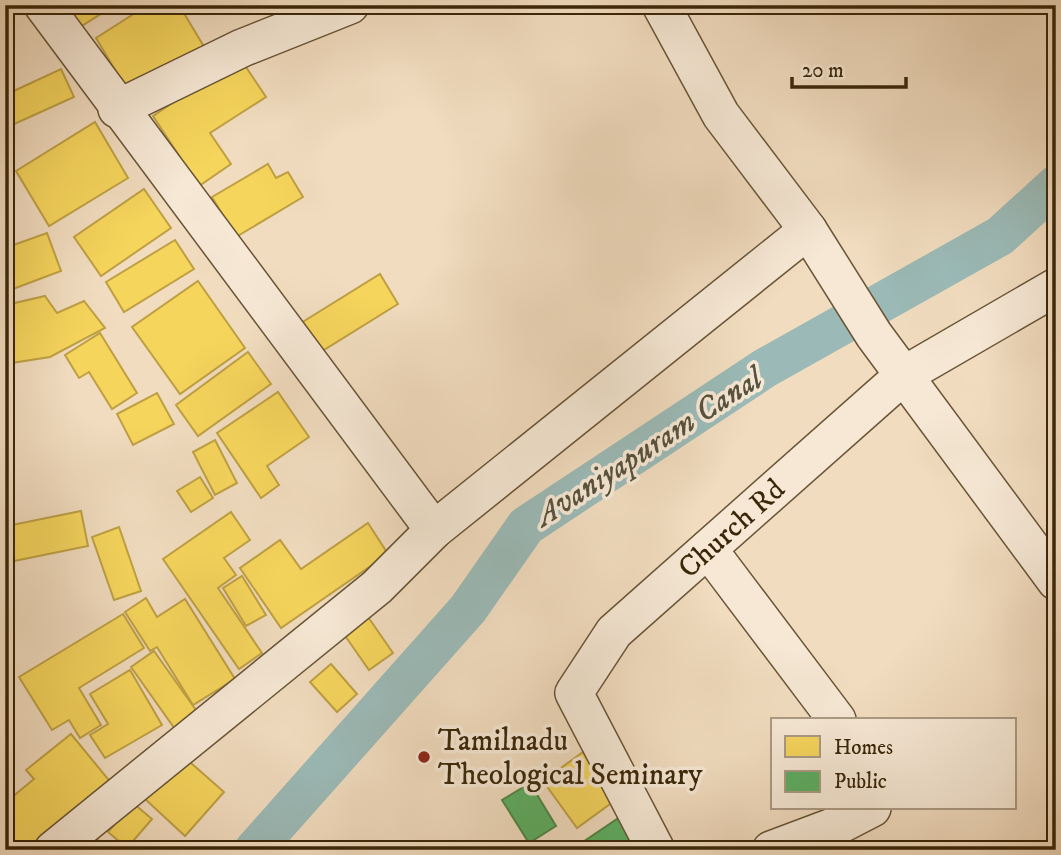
<svg xmlns="http://www.w3.org/2000/svg" width="1061" height="855" font-family="'IM FELL DW Pica',serif">
	<rect width="100%" height="100%" fill="#f1dcbf"/>
	<filter id="stains"><feTurbulence type="fractalNoise" baseFrequency=".00286" numOctaves="4"/><feColorMatrix values="0 0 0 0 .2 0 0 0 0 .09 0 0 0 0 .02 0 0 0 .5 -.17"/></filter>
	<radialGradient id="worn" r=".72"><stop offset=".6" stop-color="#630" stop-opacity="0"/><stop offset="1" stop-color="#630" stop-opacity=".3"/></radialGradient>
	<g fill="#f6d55c" stroke="#bea043" stroke-width="2">
		<polygon points="5,5 9,5 10,37 5,38"/>
		<polygon points="67,5 115,5 80,27"/>
		<polygon points="131,5 179,5 206,50 130,95 96,38 135,13"/>
		<polygon points="240,58 266,97 210,133 231,164 199,186 153,116"/>
		<polygon points="61,69 74,97 10,126 5,114 5,95"/>
		<polygon points="95,122 128,178 49,226 16,171"/>
		<polygon points="268,164 276,178 288,172 303,197 236,237 212,197"/>
		<polygon points="144,189 171,228 101,276 74,237"/>
		<polygon points="47,233 61,271 5,292 5,248"/>
		<polygon points="175,240 194,269 124,312 106,282"/>
		<polygon points="380,274 398,304 319,353 301,323"/>
		<polygon points="198,281 245,348 180,394 132,327"/>
		<polygon points="45,296 57,313 84,301 105,328 50,357 5,364 5,316 10,316 6,305"/>
		<polygon points="100,333 137,393 112,409 89,372 79,378 65,355"/>
		<polygon points="248,352 271,384 198,436 176,405"/>
		<polygon points="278,392 309,437 267,466 279,485 261,498 217,433"/>
		<polygon points="157,393 174,424 133,445 117,414"/>
		<polygon points="215,440 237,483 215,495 193,452"/>
		<polygon points="200,477 213,498 191,512 177,491"/>
		<polygon points="81,511 88,546 14,561 7,526"/>
		<polygon points="231,512 250,540 224,558 236,575 218,588 262,653 239,669 163,559"/>
		<polygon points="368,523 388,554 281,628 240,568 280,540 301,569"/>
		<polygon points="119,527 141,591 114,600 92,537"/>
		<polygon points="242,576 266,615 246,626 223,588"/>
		<polygon points="146,598 157,617 185,599 235,679 193,705 157,647 150,651 125,612"/>
		<polygon points="123,614 144,648 79,688 101,725 80,738 69,720 52,730 19,677"/>
		<polygon points="366,614 393,653 369,670 341,630"/>
		<polygon points="154,651 198,713 175,729 131,667"/>
		<polygon points="331,664 357,694 337,712 310,682"/>
		<polygon points="130,670 162,725 105,758 90,735 108,724 90,694"/>
		<polygon points="71,734 112,784 31,850 5,850 5,803 34,779 26,770"/>
		<polygon points="583,752 617,799 577,828 543,781"/>
		<polygon points="183,756 224,792 185,836 145,799"/>
		<polygon points="133,803 152,819 127,848 108,832"/>
		<polygon points="95,836 106,850 77,850"/>
	</g>
	<g fill="#5aae61" stroke="#508546" stroke-width="2">
		<polygon points="530,783 556,826 529,843 502,800"/>
		<polygon points="620,817 640,850 580,850 577,846"/>
	</g>
	<g fill="none" stroke-linecap="round" stroke-linejoin="round">
		<polyline stroke="#9bbab7" stroke-width="40" points="254,850 468,609 526,526 765,368 1000,236 1056,185"/>
		<g stroke="#685436" stroke-width="40">
			<g id="minor">
				<polyline points="43,5 434,530"/>
				<polyline points="661,5 721,115 808,230 874,335 1056,581"/>
				<polyline points="117,109 242,48 350,5"/>
				<polyline points="708,549 837,720"/>
				<polyline points="53,850 377,587 434,530 808,230"/>
				<polyline points="656,850 574,693 614,632 904,375 1056,287"/>
				<polyline points="771,850 843,823 872,808"/>
			</g>
		</g>
		<use href="#minor" stroke="#f6e8d5" stroke-width="37"/>
	</g>
	<circle fill="#8f2418" stroke="#f6e8d5" stroke-width="2.5" cx="424" cy="757" r="7"/>
	<g text-anchor="middle" stroke-width="7" stroke-linejoin="round" paint-order="stroke">
		<g font-size="30" fill="#3a2608" stroke="#f6e8d5">
			<text transform="translate(731 528) rotate(-42)" y="10">Church Rd</text>
		</g>
		<g font-size="30" fill="#3a2608" stroke="#f6e8d5" text-anchor="start">
			<text x="438" y="750">Tamilnadu<tspan x="438" dy="34">Theological Seminary</tspan></text>
		</g>
		<g font-size="32" font-style="italic" fill="#57523d" stroke="#f6e8d5">
			<text transform="translate(648 446) rotate(-33)" y="11">Avaniyapuram Canal</text>
		</g>
	</g>
	<rect width="1061" height="855" fill="none" stroke="#f1dcbf" stroke-width="28"/>
	<rect x="7" y="7" width="1047" height="841" fill="none" stroke="#3a2608" stroke-width="3.5"/>
	<rect x="14" y="14" width="1033" height="827" fill="none" stroke="#3a2608" stroke-width="2"/>
	<rect x="771" y="718" width="245" height="91" fill="#f6e8d5" stroke="#ab9a83" stroke-width="2"/>
	<rect x="785" y="736" width="35" height="21" fill="#f6d55c" stroke="#ab9a83" stroke-width="2"/>
	<text x="834" y="754" font-size="21" fill="#3a2608">Homes</text>
	<rect x="785" y="771" width="35" height="21" fill="#5aae61" stroke="#ab9a83" stroke-width="2"/>
	<text x="834" y="788" font-size="21" fill="#3a2608">Public</text>
	<path d="M792 77v10h114v-10" fill="none" stroke="#3a2608" stroke-width="3.5"/>
	<text x="802" y="77" font-size="21" fill="#3a2608" stroke="#f6e8d5" stroke-width="5" paint-order="stroke">20 m</text>
	<rect width="100%" height="100%" filter="url(#stains)"/>
	<rect width="100%" height="100%" fill="url(#worn)"/>
</svg>
